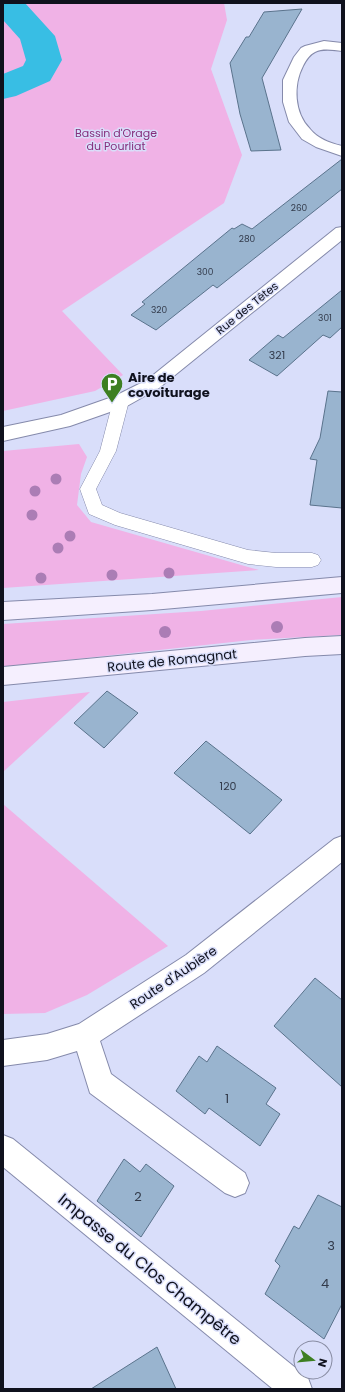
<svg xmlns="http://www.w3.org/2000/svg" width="345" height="1392" font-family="Poppins,sans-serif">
	<rect width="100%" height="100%" fill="#d9defa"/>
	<g fill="#f0b2e6">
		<polygon points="3,3 224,3 227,20 211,69 242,155 224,203 62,311 123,375 95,391 3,411"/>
		<polygon points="79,444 87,457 81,474 77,505 91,522 259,570 3,588 3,451"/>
		<polygon points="342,597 342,635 251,640 3,667 3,624 201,611"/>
		<polygon points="90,692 3,772 3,702"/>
		<polygon points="3,804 168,946 87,995 45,1013 3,1014"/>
	</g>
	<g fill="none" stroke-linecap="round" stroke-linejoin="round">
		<polygon fill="#38bee4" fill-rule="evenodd" points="3,3 25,3 55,36 62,60 50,81 16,96 3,99 3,74 23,66 26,60 20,39 3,20"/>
	</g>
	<g fill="#99b4cf" stroke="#5a738c">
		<polygon points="302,9 262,78 281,150 251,151 240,114 230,63 246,37 249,37 264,12"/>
		<polygon points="342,159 342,189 217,288 213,285 156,330 131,315 145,304 142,302 232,228 234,229 242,224 252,229"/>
		<polygon points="342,290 342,327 330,338 323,335 277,376 249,360 278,335 283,338"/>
		<polygon points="328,391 342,392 342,508 310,505 317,460 310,459 320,438"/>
		<polygon points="107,691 138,713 104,748 74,723"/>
		<polygon points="206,741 282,800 250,834 174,773"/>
		<polygon points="315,978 342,1000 342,1087 274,1026"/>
		<polygon points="217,1046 276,1088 266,1104 280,1114 260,1146 209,1108 205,1114 176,1091 199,1056 207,1062"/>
		<polygon points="124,1159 140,1172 146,1164 174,1186 141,1237 97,1201"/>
		<polygon points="318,1195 342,1207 342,1304 324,1339 265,1294 280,1266 275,1261 294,1226 299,1229"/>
		<polygon points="157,1347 176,1389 91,1389"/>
	</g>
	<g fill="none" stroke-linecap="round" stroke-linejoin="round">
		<g stroke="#858aab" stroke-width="1">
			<polygon id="service" points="121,395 127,397 129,401 116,451 96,489 102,505 120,513 248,550 276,553 312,553 318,555 321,560 318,565 312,567 276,567 248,564 115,525 89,514 80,489 100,451 113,401 115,397"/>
		</g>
		<g stroke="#858aab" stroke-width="2">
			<g id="minor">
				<path d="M 324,41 L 342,43 L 342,51 C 333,50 323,48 315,52 C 309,55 306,60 303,66 C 293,85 294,113 310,129 C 318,139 330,143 342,146 L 342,156 L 316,147 L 302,139 L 289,122 L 283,102 L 283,80 L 294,57 L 301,48 L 305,46 Z"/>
				<polygon points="342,227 342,240 159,388 127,406 70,426 3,441 3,427 61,415 115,396 147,380 336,228"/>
				<polygon points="342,836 342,862 204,973 100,1041 111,1074 245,1173 249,1183 245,1193 235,1197 225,1193 90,1093 77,1051 47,1060 3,1066 3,1040 47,1034 79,1024 186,955 334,839"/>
				<polygon points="3,1135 13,1139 308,1378 312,1389 273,1389 3,1167"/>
			</g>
		</g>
		<g stroke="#858aab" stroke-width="2">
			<g id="secondary">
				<polygon points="342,577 342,593 152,610 3,620 3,602 152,594"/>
				<polygon points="342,636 342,654 305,656 3,685 3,667 305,638"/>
			</g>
		</g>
		<use href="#service" fill="#fff" fill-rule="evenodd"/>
		<use href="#minor" fill="#fff" fill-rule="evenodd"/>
		<use href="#secondary" fill="#f5effe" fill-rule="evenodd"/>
	</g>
	<g fill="#ab7db5">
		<circle cx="56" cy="479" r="5.5"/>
		<circle cx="35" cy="491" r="5.5"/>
		<circle cx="32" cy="515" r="5.5"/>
		<circle cx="70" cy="536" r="5.5"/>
		<circle cx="58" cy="548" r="5.5"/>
		<circle cx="169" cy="573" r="5.5"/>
		<circle cx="112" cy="575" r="5.5"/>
		<circle cx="41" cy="578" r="5.5"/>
		<circle cx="277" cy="627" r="6"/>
		<circle cx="165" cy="632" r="6"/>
	</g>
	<defs>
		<g id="parking-pin" transform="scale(1.15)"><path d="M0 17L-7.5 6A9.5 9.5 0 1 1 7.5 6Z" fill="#3d7f21" stroke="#d9defa"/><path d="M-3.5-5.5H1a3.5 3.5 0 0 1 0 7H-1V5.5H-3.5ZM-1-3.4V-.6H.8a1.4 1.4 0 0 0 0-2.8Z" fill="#fff"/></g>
	</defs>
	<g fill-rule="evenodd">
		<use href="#parking-pin" x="112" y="384"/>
	</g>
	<g text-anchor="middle" stroke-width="3" stroke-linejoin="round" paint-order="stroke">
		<g font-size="9" fill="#323a4a">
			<text x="299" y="211">260</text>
			<text x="247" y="242">280</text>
			<text x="205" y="275">300</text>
			<text x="159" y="313">320</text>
			<text x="325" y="321">301</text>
		</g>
		<g font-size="11" fill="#862e7c" stroke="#d9defa">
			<text x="116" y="137">Bassin d'Orage<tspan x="116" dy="13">du Pourliat</tspan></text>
		</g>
		<g font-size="11" fill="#0f111d" stroke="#d9defa">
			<text transform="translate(247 308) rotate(-39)" y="4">Rue des Têtes</text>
		</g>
		<g font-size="11" fill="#323a4a">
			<text x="277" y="359">321</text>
			<text x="228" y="790">120</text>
		</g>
		<g font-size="13" font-weight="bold" fill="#0f111d" stroke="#d9defa" text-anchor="start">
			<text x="128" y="382">Aire de<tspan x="128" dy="15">covoiturage</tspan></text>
		</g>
		<g font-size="13" fill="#0f111d" stroke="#d9defa">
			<text transform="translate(172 660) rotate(-6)" y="5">Route de Romagnat</text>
			<text transform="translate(173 977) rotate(-34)" y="5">Route d'Aubière</text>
		</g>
		<g font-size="13" fill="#323a4a">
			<text x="227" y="1103">1</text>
			<text x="138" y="1201">2</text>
			<text x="331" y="1250">3</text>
			<text x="325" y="1288">4</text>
		</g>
		<g font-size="16" fill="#0f111d" stroke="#d9defa">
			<text transform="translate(150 1269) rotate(39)" y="6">Impasse du Clos Champêtre</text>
		</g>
	</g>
	<rect width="345" height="1392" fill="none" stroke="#0f111d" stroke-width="8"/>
	<g transform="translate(313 1360) rotate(106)"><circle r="19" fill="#d9defa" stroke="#888ca2"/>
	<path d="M0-3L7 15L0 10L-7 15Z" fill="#3d7f21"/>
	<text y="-6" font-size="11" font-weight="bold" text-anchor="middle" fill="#0f111d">N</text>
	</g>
</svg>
